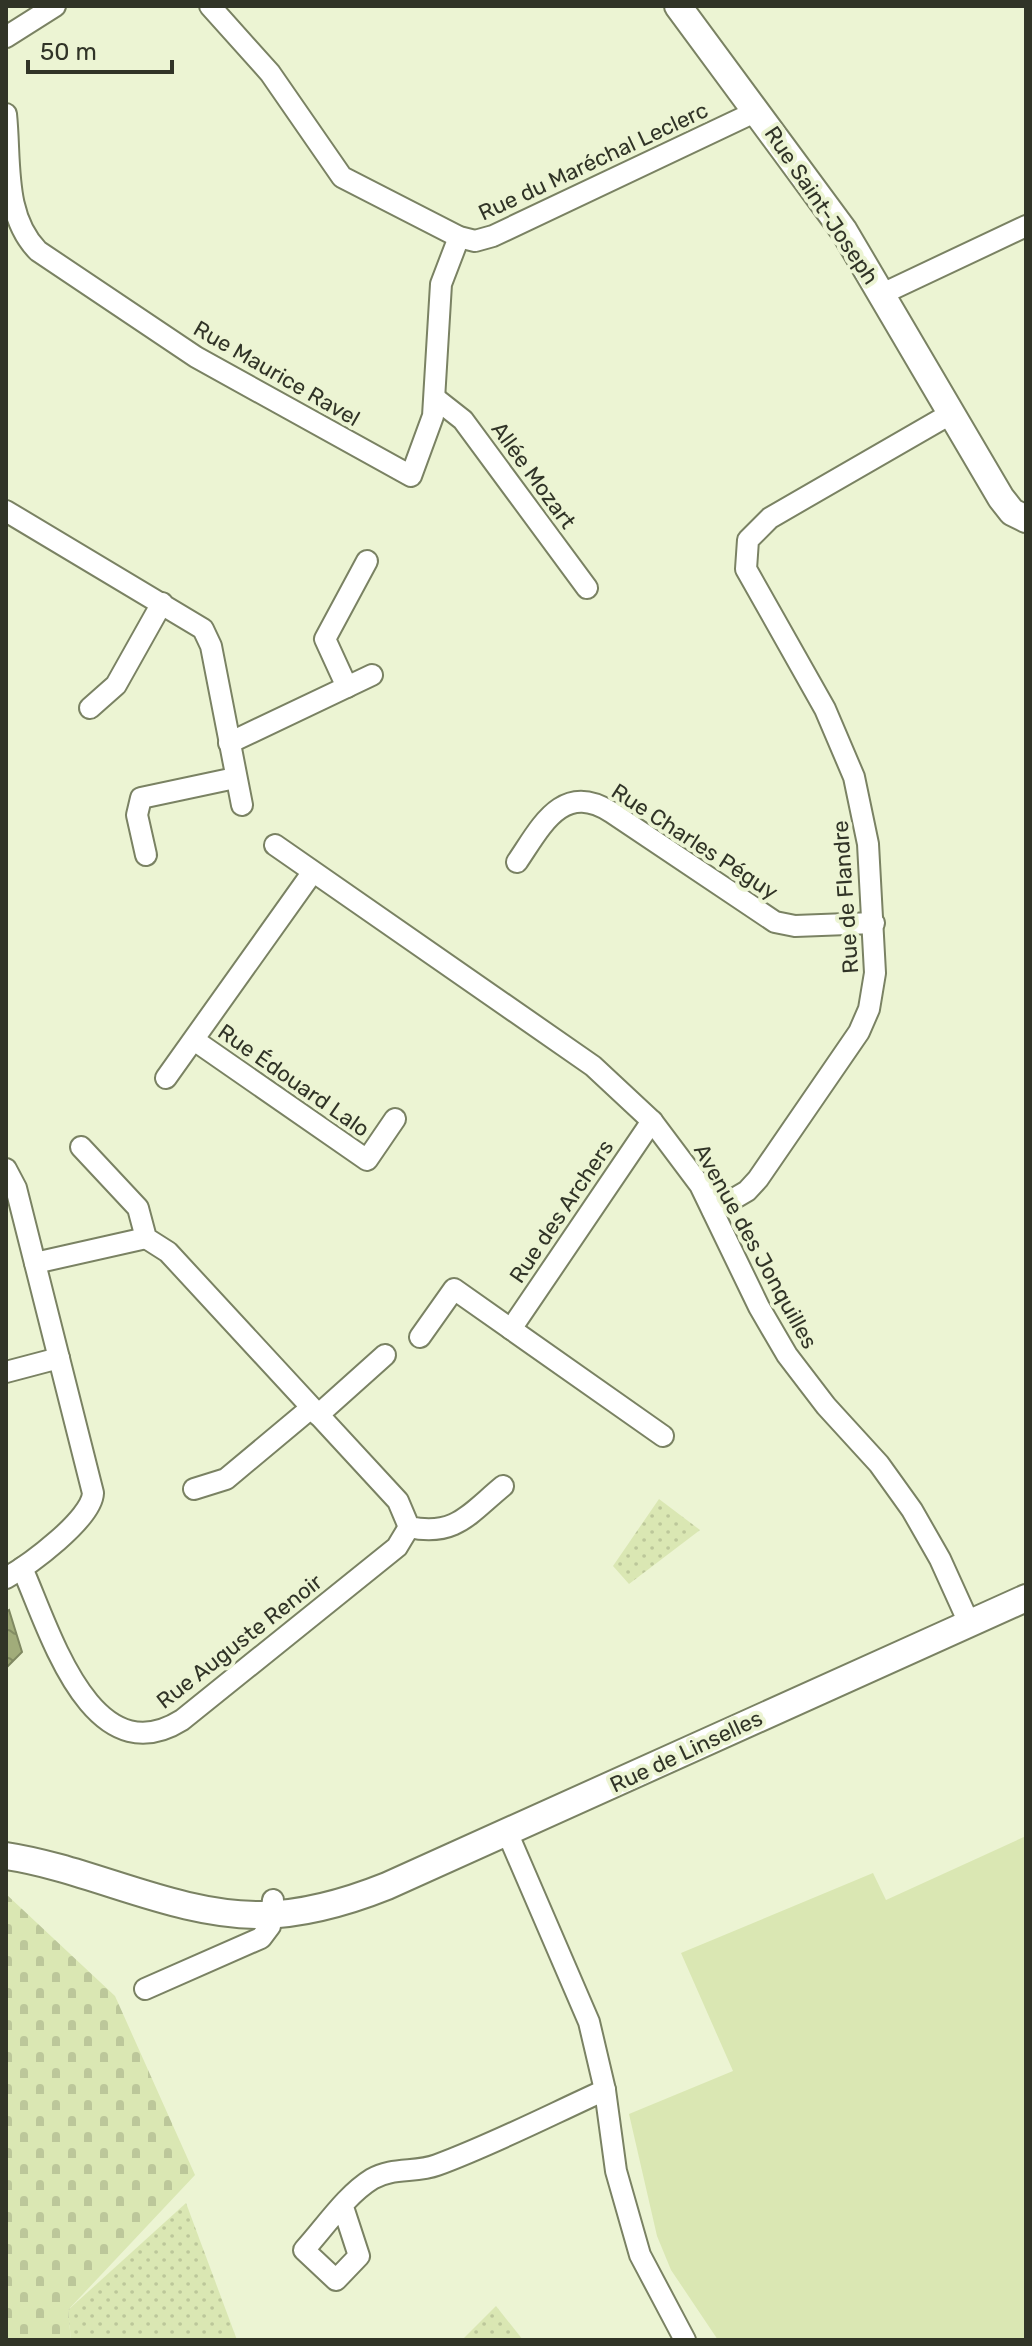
<svg xmlns="http://www.w3.org/2000/svg" width="1032" height="2346" font-family="Rubik,sans-serif">
	<defs>
		<pattern id="grass-dots" width="8" height="8" patternUnits="userSpaceOnUse" patternTransform="scale(2)"><rect width="8" height="8" fill="#dae7b3"/><path d="M2 2h.1M6 6h.1" fill="none" stroke="#bcc79a" stroke-width="1.8" stroke-linecap="round"/></pattern>
		<pattern id="cemetery-stones" width="16" height="16" patternUnits="userSpaceOnUse" patternTransform="scale(2)"><rect width="16" height="16" fill="#dae7b3"/><path d="M2 7V4a2 2 0 0 1 4 0v3zM10 15v-3a2 2 0 0 1 4 0v3z" fill="#bcc79a"/></pattern>
		<pattern id="water-ripples" width="26" height="14" patternUnits="userSpaceOnUse" patternTransform="scale(2)"><rect width="26" height="14" fill="#a1ac7a"/><path d="M2 4q2-2 4 0t4 0M15 11q2-2 4 0t4 0" fill="none" stroke="#848d64"/></pattern>
	</defs>
	<rect width="100%" height="100%" fill="#ecf4d3"/>
	<g fill="url(#grass-dots)">
		<polygon points="659,1499 700,1530 629,1584 613,1566"/>
		<polygon points="186,2203 237,2340 71,2340 68,2310"/>
		<polygon points="496,2306 523,2340 462,2340"/>
	</g>
	<polygon fill="url(#cemetery-stones)" points="6,1894 115,1996 195,2175 68,2310 71,2340 6,2340"/>
	<polygon fill="#dae7b3" points="1026,1836 1026,2340 718,2340 671,2270 657,2236 629,2114 733,2071 681,1953 873,1873 886,1900"/>
	<polygon fill="url(#water-ripples)" stroke="#7f8861" stroke-width="2" points="9,1610 22,1652 6,1668 6,1612"/>
	<g fill="none" stroke-linecap="round" stroke-linejoin="round">
		<g stroke="#7a8263" stroke-width="24">
			<g id="minor">
				<polyline points="210,6 270,73 342,177 459,237 475,241 493,236 757,111"/>
				<polyline points="6,37 55,6"/>
				<path d="M 6,114 C 11,161 3,215 38,251 L 196,357 L 411,476 L 433,416 L 441,284 L 459,237"/>
				<polyline points="882,294 1026,226"/>
				<polyline points="435,398 463,420 587,588"/>
				<polyline points="6,511 203,629 211,646 242,805"/>
				<polyline points="347,687 325,639 367,561"/>
				<polyline points="90,708 116,685 162,603"/>
				<polyline points="229,743 372,675"/>
				<polyline points="275,845 593,1066 652,1121 700,1185 759,1307 787,1355 826,1406 879,1464 912,1510 940,1559 969,1623"/>
				<polyline points="146,855 137,815 141,798 235,778"/>
				<path d="M 517,862 C 541,827 562,781 611,812 L 775,922 L 795,926 L 874,923"/>
				<polyline points="194,1040 367,1160 395,1119"/>
				<polyline points="166,1078 312,873"/>
				<path d="M 81,1147 L 138,1208 L 146,1238 L 168,1252 L 398,1501 L 409,1527 C 455,1537 469,1514 503,1486"/>
				<path d="M 6,1169 L 16,1188 L 93,1493 C 92,1519 29,1565 6,1578"/>
				<polyline points="713,1211 747,1191 758,1179 859,1032 869,1009 875,973 868,844 854,777 825,709 746,569 748,540 770,518 952,413"/>
				<polyline points="35,1263 146,1238"/>
				<polyline points="511,1329 652,1121"/>
				<polyline points="420,1337 454,1289 663,1436"/>
				<polyline points="6,1372 59,1358"/>
				<polyline points="318,1415 385,1355"/>
				<polyline points="194,1489 226,1479 311,1408"/>
				<path d="M 22,1568 C 49,1628 91,1777 182,1720 L 397,1547 L 409,1527"/>
				<polyline points="507,1832 589,2022 605,2090 616,2171 640,2255 685,2340"/>
				<polyline points="145,1989 261,1938 270,1926 273,1900"/>
				<path d="M 343,2207 L 359,2256 L 336,2280 L 304,2250 C 325,2227 346,2195 372,2179 C 392,2167 416,2173 437,2165 C 494,2144 550,2115 605,2090"/>
			</g>
		</g>
		<g stroke="#7a8263" stroke-width="30">
			<g id="tertiary">
				<polyline points="678,6 844,231 1001,498 1012,512 1026,519"/>
				<path d="M 6,1856 C 92,1869 175,1916 262,1915 C 305,1914 347,1902 387,1886 L 1026,1598"/>
			</g>
		</g>
		<use href="#minor" stroke="#fff" stroke-width="20"/>
		<use href="#tertiary" stroke="#fff" stroke-width="26"/>
	</g>
	<g text-anchor="middle" stroke-width="8" stroke-linejoin="round" paint-order="stroke">
		<g font-size="22" fill="#313427" stroke="#ecf4d3">
			<text transform="translate(593 161) rotate(-25)" y="8">Rue du Maréchal Leclerc</text>
			<text transform="translate(822 205) rotate(56)" y="8">Rue Saint-Joseph</text>
			<text transform="translate(277 373) rotate(30)" y="8">Rue Maurice Ravel</text>
			<text transform="translate(534 475) rotate(54)" y="8">Allée Mozart</text>
			<text transform="translate(695 841) rotate(33)" y="8">Rue Charles Péguy</text>
			<text transform="translate(845 897) rotate(-94)" y="8">Rue de Flandre</text>
			<text transform="translate(294 1080) rotate(35)" y="8">Rue Édouard Lalo</text>
			<text transform="translate(561 1211) rotate(-56)" y="8">Rue des Archers</text>
			<text transform="translate(756 1246) rotate(61)" y="8">Avenue des Jonquilles</text>
			<text transform="translate(239 1641) rotate(-38)" y="8">Rue Auguste Renoir</text>
			<text transform="translate(686 1751) rotate(-25)" y="8">Rue de Linselles</text>
		</g>
	</g>
	<rect width="1032" height="2346" fill="none" stroke="#313427" stroke-width="16"/>
	<path d="M28 60v12h144v-12" fill="none" stroke="#313427" stroke-width="4"/>
	<text x="40" y="60" font-size="24" fill="#313427" stroke="#ecf4d3" stroke-width="6" paint-order="stroke">50 m</text>
</svg>
